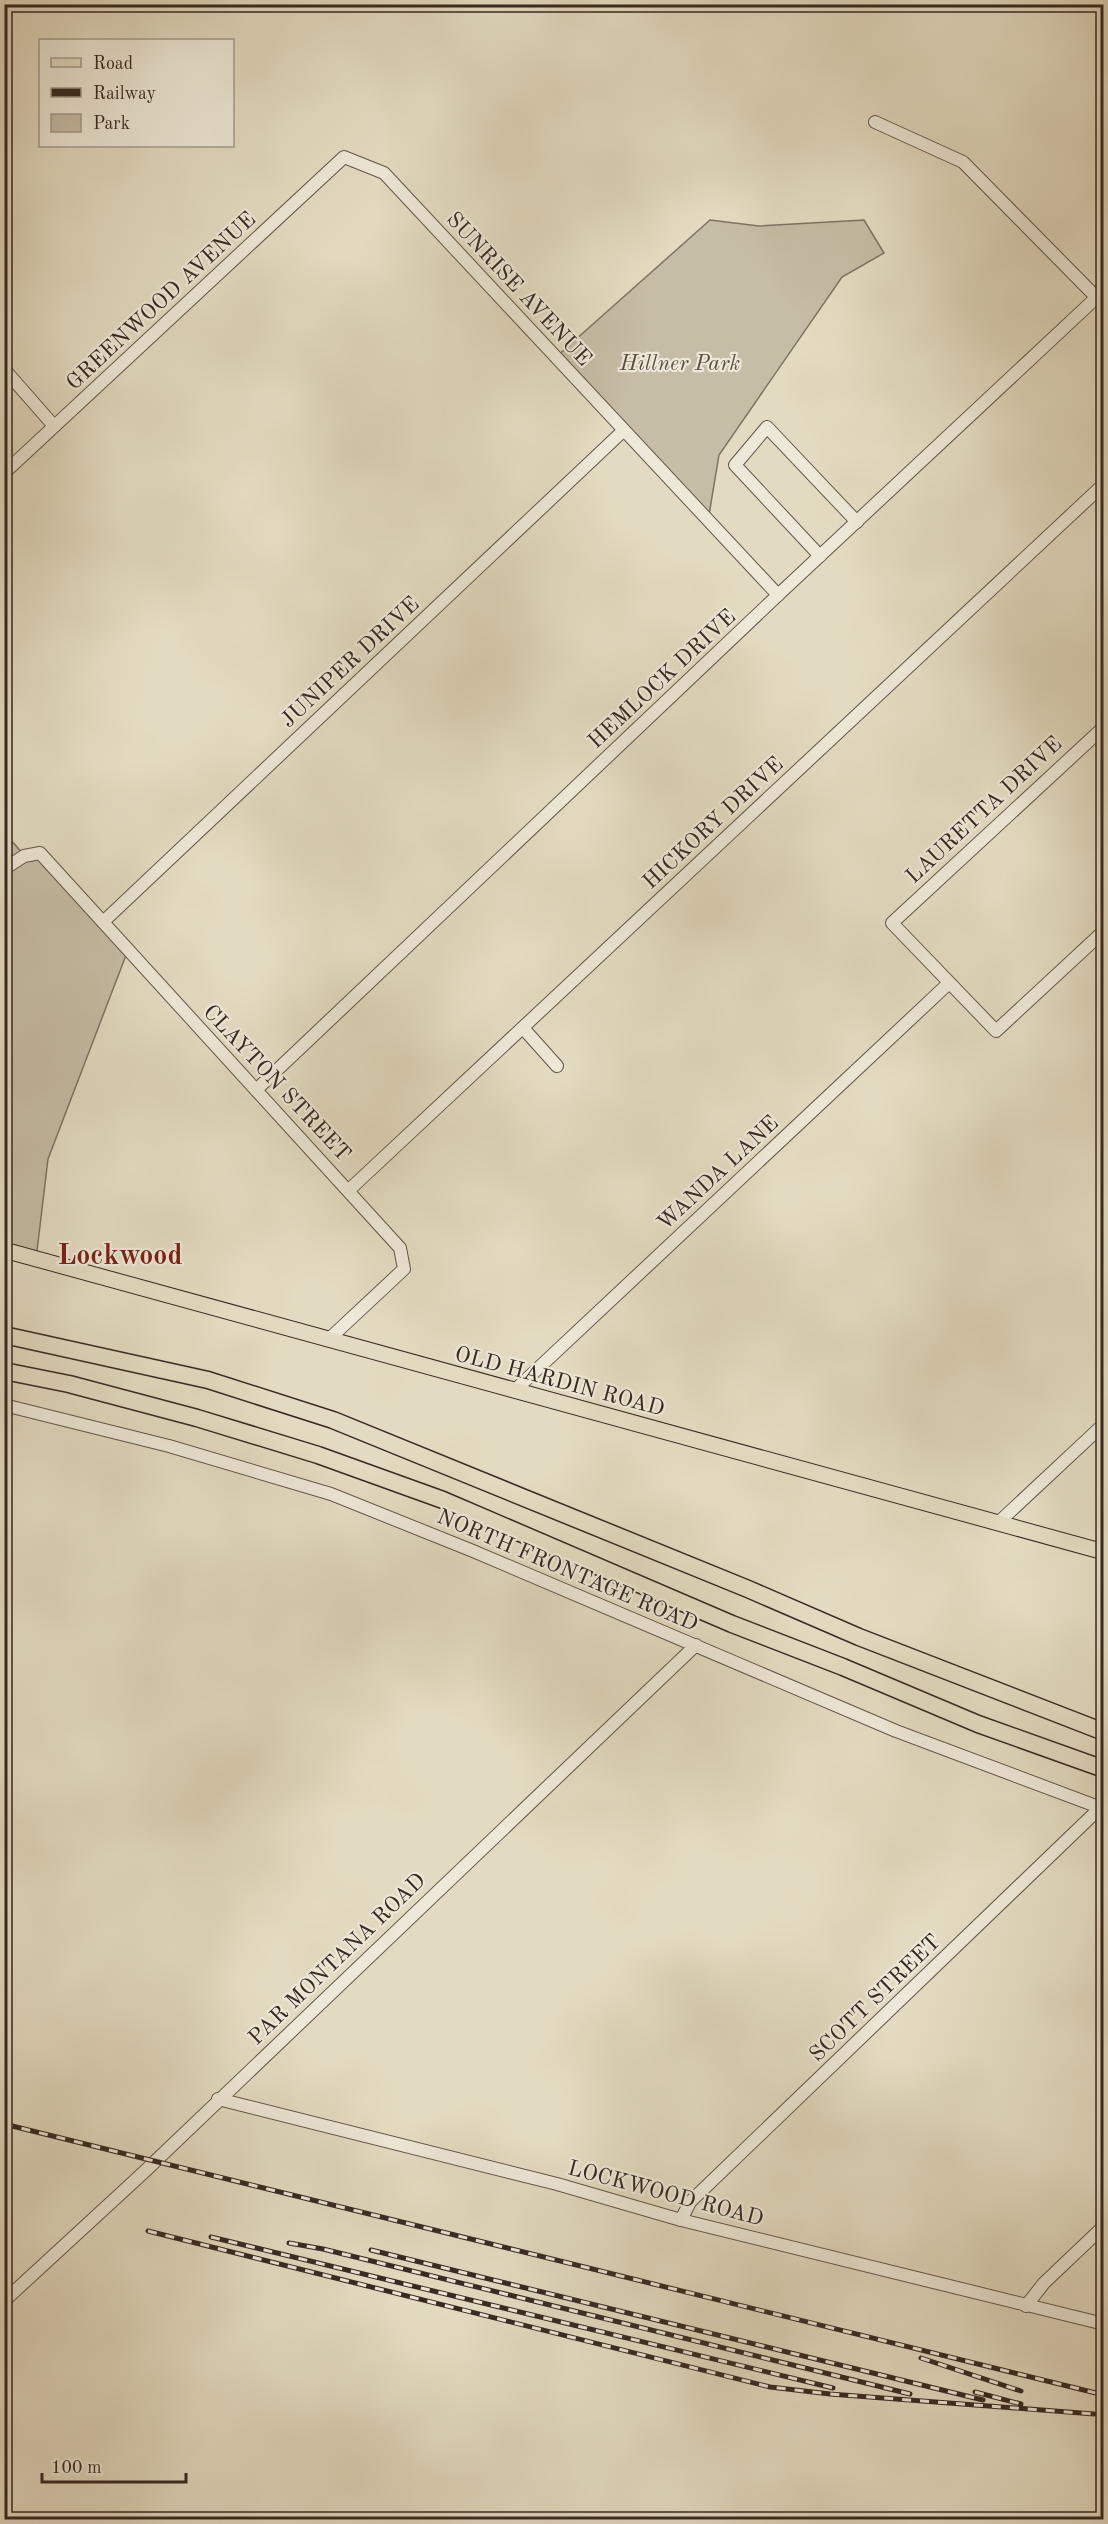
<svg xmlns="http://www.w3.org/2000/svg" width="1108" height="2524" font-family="'Old Standard TT',serif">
	<rect width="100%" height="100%" fill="#e3dbc1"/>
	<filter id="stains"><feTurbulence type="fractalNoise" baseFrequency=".00333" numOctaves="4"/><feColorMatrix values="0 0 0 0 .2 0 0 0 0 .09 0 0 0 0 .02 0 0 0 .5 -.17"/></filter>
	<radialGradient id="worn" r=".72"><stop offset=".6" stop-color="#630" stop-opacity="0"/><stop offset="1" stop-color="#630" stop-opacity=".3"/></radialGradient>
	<g fill="#c6bda6" stroke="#7e7364" stroke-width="1.5">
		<polygon points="710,220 759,226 864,220 884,253 842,277 719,455 708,521 556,357"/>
		<polygon points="4,832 24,855 40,853 128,950 48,1159 36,1259 5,1250"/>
	</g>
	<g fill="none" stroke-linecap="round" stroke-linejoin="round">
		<g stroke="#62564a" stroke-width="14">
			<g id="minor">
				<polyline points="875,122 963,162 1104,305"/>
				<polyline points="4,369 54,426"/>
				<polyline points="4,473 344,157 384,173 778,595"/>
				<polyline points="820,556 735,465 767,427 857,522"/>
				<polyline points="1104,727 892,923 996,1031 1104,931"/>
				<polyline points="4,869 24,856 40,853 400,1248 404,1269 328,1340"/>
				<polyline points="103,922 623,431"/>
				<polyline points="523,1028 557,1066"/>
				<polyline points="256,1090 778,595 1097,297"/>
				<polyline points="349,1190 1104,484"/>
				<polyline points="514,1391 949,983"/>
				<polyline points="4,1405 169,1446 331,1494 473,1551 896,1731 1104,1809"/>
				<polyline points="999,1522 1104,1424"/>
				<polyline points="218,2099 557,2184 681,2220 1104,2324"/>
				<polyline points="681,2220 690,2202 1100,1808"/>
				<polyline points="4,2301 143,2173 696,1645"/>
				<polyline points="1026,2306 1044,2283 1104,2226"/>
			</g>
		</g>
		<g stroke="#372923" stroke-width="17">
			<polyline id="major" points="4,1250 1104,1552"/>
		</g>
		<g stroke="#372923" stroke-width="19">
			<g id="highway">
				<polyline points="4,1335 208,1380 333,1420 748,1589 859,1637 1104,1732"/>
				<polyline points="4,1371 69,1384 197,1418 318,1455 443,1500 732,1624 843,1667 978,1724 1104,1769"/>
			</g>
		</g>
		<use href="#minor" stroke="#ede8d7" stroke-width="12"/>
		<use href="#major" stroke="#e3dbc1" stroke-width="15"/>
		<use href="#highway" stroke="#e3dbc1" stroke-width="16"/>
		<g stroke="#372923" stroke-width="5">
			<g id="rail">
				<polyline points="4,2124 1104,2395"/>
				<polyline points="148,2231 770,2387 830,2394 1094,2414"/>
				<polyline points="211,2237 833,2388"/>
				<polyline points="289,2243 323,2249 910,2394"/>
				<polyline points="371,2250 983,2400"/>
				<polyline points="921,2358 1021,2391"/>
				<polyline points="975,2392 1021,2404"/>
			</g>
		</g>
		<use href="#rail" stroke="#ede8d7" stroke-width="3" stroke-dasharray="9" stroke-linecap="butt"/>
	</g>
	<g text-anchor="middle" stroke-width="4.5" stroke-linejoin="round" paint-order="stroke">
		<g font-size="22" fill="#372923" stroke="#ede8d7">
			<text transform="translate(520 288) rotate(47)" y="8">SUNRISE AVENUE</text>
			<text transform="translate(160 300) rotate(-43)" y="8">GREENWOOD AVENUE</text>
			<text transform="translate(349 661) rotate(-43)" y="8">JUNIPER DRIVE</text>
			<text transform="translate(661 678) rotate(-43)" y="8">HEMLOCK DRIVE</text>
			<text transform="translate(983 809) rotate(-43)" y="8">LAURETTA DRIVE</text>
			<text transform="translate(712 822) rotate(-43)" y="8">HICKORY DRIVE</text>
			<text transform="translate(278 1082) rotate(47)" y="8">CLAYTON STREET</text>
			<text transform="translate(717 1172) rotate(-43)" y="8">WANDA LANE</text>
			<text transform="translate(560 1380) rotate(15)" y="8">OLD HARDIN ROAD</text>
			<text transform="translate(568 1569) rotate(23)" y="8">NORTH FRONTAGE ROAD</text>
			<text transform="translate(336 1958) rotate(-44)" y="8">PAR MONTANA ROAD</text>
			<text transform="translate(874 1997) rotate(-44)" y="8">SCOTT STREET</text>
			<text transform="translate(666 2192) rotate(15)" y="8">LOCKWOOD ROAD</text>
		</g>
		<g font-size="22" font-style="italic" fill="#5b4e44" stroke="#ede8d7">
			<text x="680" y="370">Hillner Park</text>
		</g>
		<g font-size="28" font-weight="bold" fill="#7a1f14" stroke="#ede8d7">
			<text x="120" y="1264">Lockwood</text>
		</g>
	</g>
	<rect width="1108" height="2524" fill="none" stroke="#e3dbc1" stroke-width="24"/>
	<rect x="6" y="6" width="1096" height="2512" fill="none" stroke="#372923" stroke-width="3"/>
	<rect x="12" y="12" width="1084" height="2500" fill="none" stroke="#372923" stroke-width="1.5"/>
	<rect x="39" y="39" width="195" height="108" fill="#ede8d7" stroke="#a49c8f" stroke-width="1.5"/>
	<rect x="51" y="58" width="30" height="9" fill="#e3dbc1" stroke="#a49c8f" stroke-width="1.5"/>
	<text x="93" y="69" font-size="18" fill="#372923">Road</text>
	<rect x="51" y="88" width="30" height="9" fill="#372923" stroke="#a49c8f" stroke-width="1.5"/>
	<text x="93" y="99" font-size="18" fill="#372923">Railway</text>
	<rect x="51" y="114" width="30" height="18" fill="#c6bda6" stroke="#a49c8f" stroke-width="1.5"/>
	<text x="93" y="129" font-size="18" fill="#372923">Park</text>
	<path d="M42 2473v9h144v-9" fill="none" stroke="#372923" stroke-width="3"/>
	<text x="51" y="2473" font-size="18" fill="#372923" stroke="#ede8d7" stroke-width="4.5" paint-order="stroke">100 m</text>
	<rect width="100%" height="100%" filter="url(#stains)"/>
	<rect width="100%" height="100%" fill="url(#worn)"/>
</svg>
